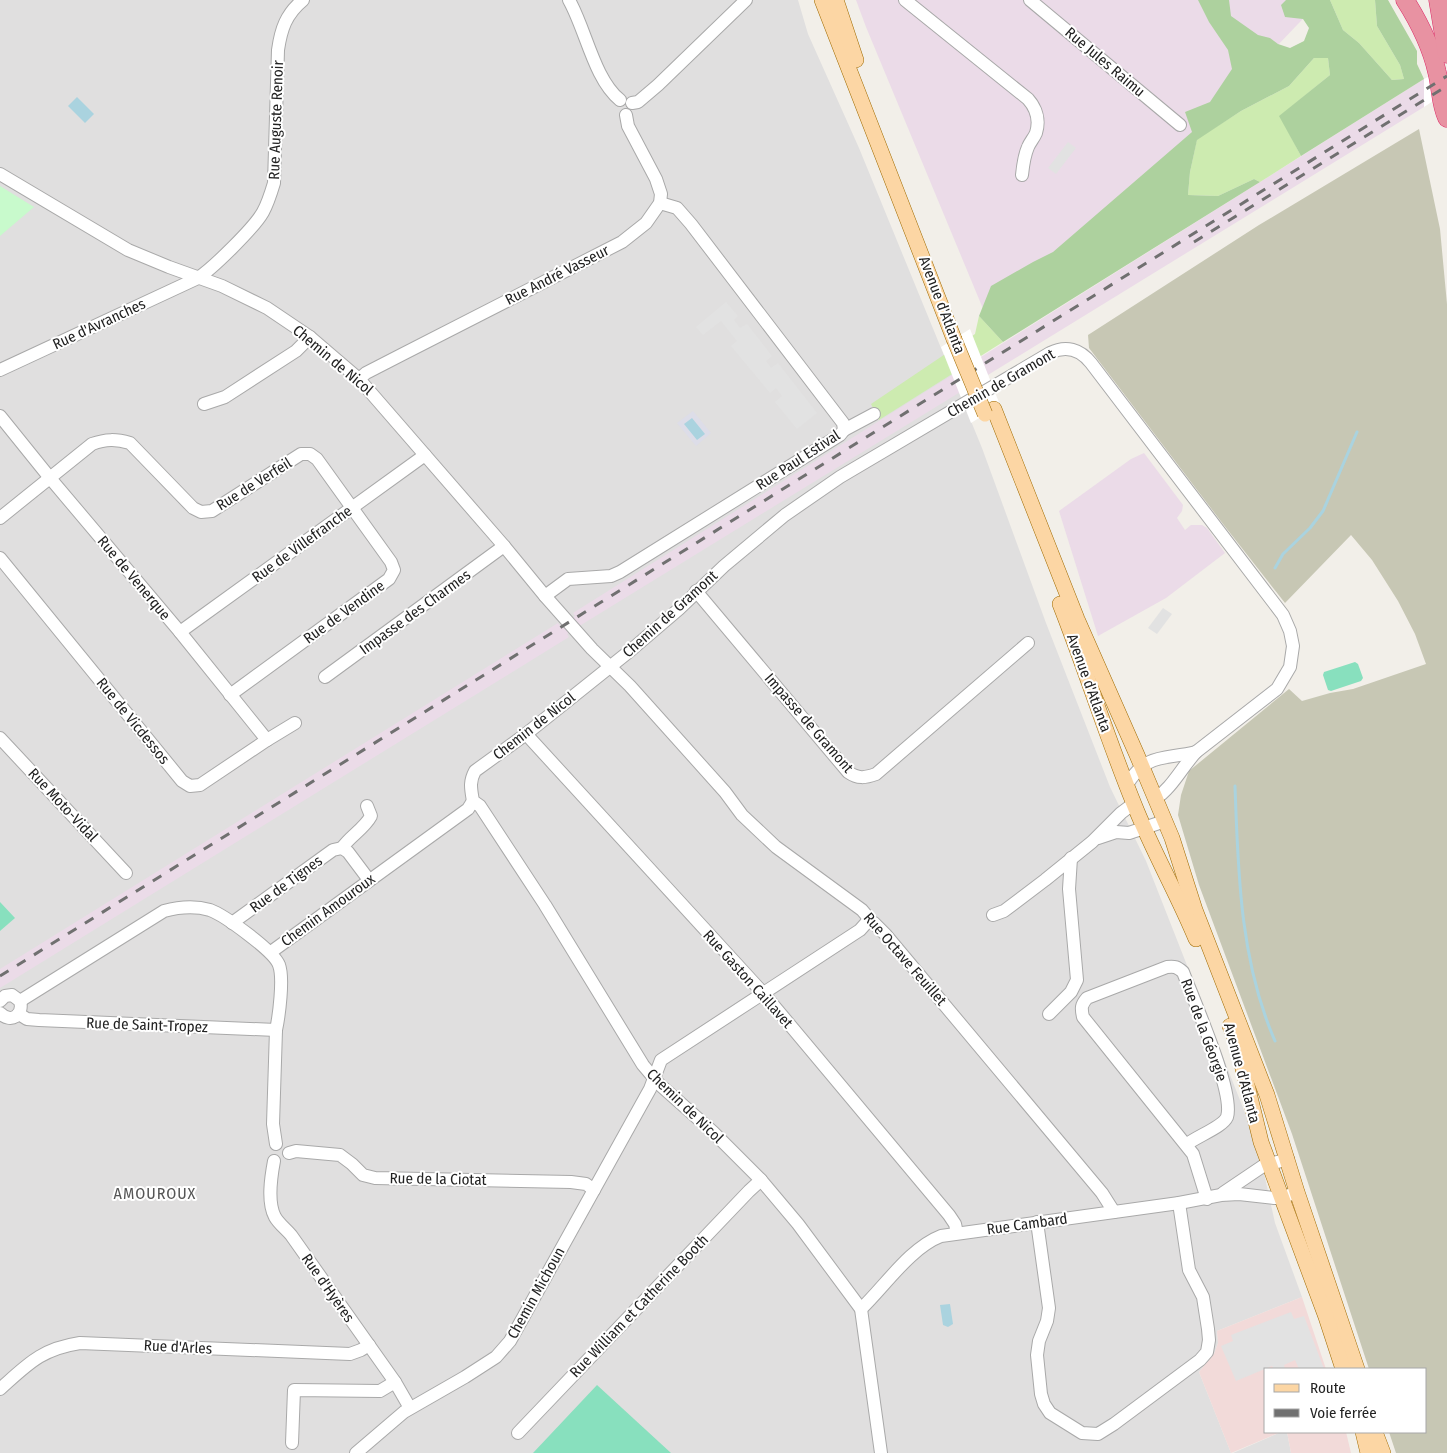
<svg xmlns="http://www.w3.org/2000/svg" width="1447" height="1453" font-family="'Fira Sans Condensed',sans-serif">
	<rect width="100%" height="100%" fill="#f2efe9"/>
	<g fill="#e0dfdf">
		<polygon points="0,0 798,0 808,34 859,148 982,448 1046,623 1110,787 1146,861 1258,1146 1275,1223 1302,1297 1217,1331 1218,1343 1214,1354 1199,1372 1231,1453 0,1453"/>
		<polygon points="1281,1432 1287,1432 1291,1453 1233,1453"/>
	</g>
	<g fill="#f2dad9">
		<polygon points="1302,1297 1326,1369 1266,1369 1266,1432 1281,1432 1231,1453 1199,1372 1214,1354 1218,1343 1217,1331"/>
		<polygon points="1287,1432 1346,1432 1351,1453 1291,1453"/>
	</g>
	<g fill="#ebdbe8">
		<polygon points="856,0 1321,0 1202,124 991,328 866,27"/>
		<polygon points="1424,79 1424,107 581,625 567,634 569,637 0,988 0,969 558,623 560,626 575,616 573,613"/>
		<polygon points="1144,453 1183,505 1182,511 1177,518 1185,530 1191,525 1202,525 1207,528 1225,553 1166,598 1098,636 1059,511 1131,459"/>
	</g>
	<polygon fill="#c7c7b4" points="1419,129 1440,229 1447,304 1447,1453 1396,1453 1389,1432 1426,1432 1426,1369 1369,1369 1292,1134 1199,885 1178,815 1181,795 1189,771 1289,689 1302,701 1330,693 1353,689 1426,664 1415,634 1398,601 1372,560 1351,535 1285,603 1223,524 1089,348 1088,335 1259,225"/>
	<g fill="#cdebb0">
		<polygon points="1330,0 1375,0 1377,26 1400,65 1404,79 1392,80 1359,43 1343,30"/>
		<polygon points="1314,58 1328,58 1330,75 1280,116 1301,156 1260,182 1254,179 1218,196 1188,195 1190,172 1197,139 1241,111 1289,86"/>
		<polygon points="979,316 1003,342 879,420 871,404 975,334"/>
	</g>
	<polygon fill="#add19e" points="1198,0 1229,0 1231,16 1258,35 1270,38 1278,44 1290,48 1304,41 1309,28 1303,19 1285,17 1281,5 1286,0 1330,0 1343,30 1359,43 1392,80 1404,79 1400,65 1377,26 1375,0 1388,0 1417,51 1417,64 1424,79 1301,156 1279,116 1330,75 1328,58 1314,58 1289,86 1241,111 1197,140 1190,172 1188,195 1218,196 1254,179 1260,182 1003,342 979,316 991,286 1033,262 1053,252 1192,132 1185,112 1210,102 1232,69 1228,50 1209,22"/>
	<polygon fill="#c8facc" points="0,186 34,207 0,236"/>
	<g fill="#88e0be">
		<polygon points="1355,662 1358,664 1363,678 1361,681 1331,691 1328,690 1323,675 1324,672"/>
		<polygon points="0,902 15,918 0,931"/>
		<polygon points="597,1385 671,1453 533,1453"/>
	</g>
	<g fill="#e2e2e2">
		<polygon points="1068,142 1076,148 1056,174 1048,168"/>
		<polygon points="726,302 738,316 734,320 740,328 747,324 772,356 766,361 771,368 778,363 817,413 797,429 775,402 782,396 776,388 770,393 731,346 737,341 721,321 703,335 696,327"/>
		<polygon points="1163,608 1172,614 1157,634 1148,628"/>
		<polygon points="1291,1312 1294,1319 1304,1316 1324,1369 1299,1369 1295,1360 1284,1365 1285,1369 1274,1369 1272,1366 1236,1381 1221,1346 1233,1341 1231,1335"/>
	</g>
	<polygon fill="#dddde8" points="693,411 711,433 696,446 677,423"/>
	<g fill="#aad3df">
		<polygon points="77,97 94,114 85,123 68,106"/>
		<polygon points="692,418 705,434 697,440 684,424"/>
		<polygon points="950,1304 953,1324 948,1327 943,1325 940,1305"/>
	</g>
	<g fill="#fff">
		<polygon points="1447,69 1447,92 1424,107 1424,79 1428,77 1431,79"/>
		<polygon points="970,329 1000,405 971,423 941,347"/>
	</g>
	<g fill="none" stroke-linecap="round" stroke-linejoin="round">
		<g stroke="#aad3df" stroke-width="3">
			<polyline points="1275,568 1283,554 1310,528 1323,511 1357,432"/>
			<path d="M 1235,786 C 1238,872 1240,961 1275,1041"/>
		</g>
		<g stroke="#a9a9a9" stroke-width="14">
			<g id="minor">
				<path d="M 569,0 C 586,30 594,79 620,100"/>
				<path d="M 905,0 L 1028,99 C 1036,108 1040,120 1036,133 C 1034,138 1030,142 1028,147 C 1024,156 1023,165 1022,175"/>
				<polyline points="1030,0 1180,125"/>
				<polyline points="632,103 638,102 658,85 746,0"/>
				<polyline points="0,174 128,250 169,267 222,286 267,308 310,337 359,379 504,546 545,596 592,649 630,686 725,792 742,815 776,847 862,910 867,916 868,921 874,923 886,935 1102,1193 1114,1212"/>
				<path d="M 0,370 L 198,278 C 213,268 254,228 263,212 C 268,203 271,193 274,183 L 278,50 C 281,29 286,14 303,0"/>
				<polyline points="359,379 366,373 401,355 622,242 646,223 660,203 661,194 656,179 628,126 626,115"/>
				<polyline points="204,404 225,397 296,351 310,337"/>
				<polyline points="0,416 50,478 180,632 267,740"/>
				<polyline points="844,430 874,414"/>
				<path d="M 0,518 L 92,444 C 106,439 116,439 130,443 L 193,508 L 201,512 L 212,511 L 301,454 L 310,454 L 317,459 L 391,562 L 394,570 L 389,579 L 230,695"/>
				<polyline points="0,558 182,781 190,786 200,785 267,740 295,723"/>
				<path d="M 696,591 L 848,772 C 858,779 865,778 876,774 L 1028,643"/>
				<polyline points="545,596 568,579 611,576 620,572 840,435 844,430 843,423 691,224 677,208 660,203"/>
				<polyline points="180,632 425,455"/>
				<polyline points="325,677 504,546"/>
				<polyline points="526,734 764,994 949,1215 955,1224 957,1233"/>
				<polyline points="0,738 126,873"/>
				<path d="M 1126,786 C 1147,752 1163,760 1196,752"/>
				<polyline points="1098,838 1116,832 1129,833 1165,821"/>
				<path d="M 342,848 C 350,836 364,829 371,816 L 367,806"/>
				<polyline points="993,915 1004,911 1045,880 1092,842 1121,813 1133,804"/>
				<polyline points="232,923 333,850 342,848 348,852 369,880"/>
				<polyline points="271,952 468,809 473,801"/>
				<path d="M 0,1001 L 5,996 L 12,995 L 20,1001 C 24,1015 11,1024 0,1013"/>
				<path d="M 20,1001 L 164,911 C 179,907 196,906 210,910 C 224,915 274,951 279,965 C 284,978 279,1016 276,1030 L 273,1124 L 276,1144"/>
				<polyline points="19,1014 27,1019 39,1020 276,1030"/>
				<polyline points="1049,1014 1071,992 1077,980 1069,889 1071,858"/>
				<path d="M 1186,1145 C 1195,1137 1223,1127 1227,1117 C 1235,1093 1193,999 1183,972 C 1177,967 1175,966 1167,967 L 1087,998 C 1081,1005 1081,1008 1083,1017 L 1193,1154 L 1207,1199"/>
				<polyline points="289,1153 296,1151 340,1155 352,1164 363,1175 375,1178 571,1182 586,1184 594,1190"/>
				<path d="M 274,1161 C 271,1177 267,1202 275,1217 C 279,1224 286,1229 291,1235 L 395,1382 L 410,1408"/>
				<polyline points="1223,1193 1263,1166 1288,1159"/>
				<polyline points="1037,1222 1049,1308 1047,1321 1039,1341 1037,1355 1041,1394 1044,1404 1050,1413 1082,1433 1098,1434 1114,1424 1200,1360 1207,1352 1209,1340 1208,1329 1203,1297 1189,1270 1179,1203"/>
				<path d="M 861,1309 C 885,1286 910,1248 941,1236 L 1179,1203 L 1221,1195 L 1239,1194 L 1274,1198 L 1281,1198 L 1297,1192"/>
				<path d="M 0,1389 C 28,1364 41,1349 80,1343 L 350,1354 L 361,1350 L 369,1345"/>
				<polyline points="518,1433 749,1191 761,1180"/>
				<polyline points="292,1443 294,1390 380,1391 395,1382"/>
				<polyline points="356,1453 404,1412 465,1377 496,1357 510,1341 650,1089 661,1060 860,930 868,921"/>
				<path d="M 881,1453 L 861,1309 L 798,1224 L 761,1180 L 713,1132 L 659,1084 L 643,1065 L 545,905 L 480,806 L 473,801 C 471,789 469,782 475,771 L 526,734 L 631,650 L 679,609 L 724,566 L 785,515 L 840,477 L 1050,353 C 1066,345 1080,349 1091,363 L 1283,615 L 1290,631 L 1293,646 L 1290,667 L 1277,689 L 1196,752 C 1182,767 1172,788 1155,799"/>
			</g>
		</g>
		<g stroke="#a06b00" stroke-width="16">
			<g id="major">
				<polyline points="822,0 954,339"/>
				<polyline points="836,0 856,60"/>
				<polyline points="994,409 1077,619 1137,755 1172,838 1195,910 1267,1095 1297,1192 1357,1369"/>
				<path d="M 1060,604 C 1086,670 1107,738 1134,804 C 1152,850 1177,893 1196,939"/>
				<polyline points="1230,1026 1236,1040 1261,1142 1326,1317 1343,1369"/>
				<polyline points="1363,1432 1368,1453"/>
				<polyline points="1375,1432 1383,1453"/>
			</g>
		</g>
		<g stroke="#dc2a67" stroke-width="19">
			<g id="highway">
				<path d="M 1405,0 C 1419,22 1431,46 1437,72 C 1441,87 1440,103 1447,118"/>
				<polyline points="1438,0 1447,54"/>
			</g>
		</g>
		<use href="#minor" stroke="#fff" stroke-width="12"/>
		<use href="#major" stroke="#fcd6a4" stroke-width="15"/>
		<use href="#highway" stroke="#e892a2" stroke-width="18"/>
		<g stroke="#707070" stroke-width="3" stroke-dasharray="10 10" stroke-linecap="butt">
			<polyline points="1194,242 1447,86"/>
			<polyline points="0,976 1447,76"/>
		</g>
		<g stroke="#a06b00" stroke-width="16" stroke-linecap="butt">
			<polyline id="major-bridge" points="954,339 985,414"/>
		</g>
		<use href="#major-bridge" stroke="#fcd6a4" stroke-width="15"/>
	</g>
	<g text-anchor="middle" stroke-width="4" stroke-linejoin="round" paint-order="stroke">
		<g font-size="15" fill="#222" stroke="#fff">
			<text transform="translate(1105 62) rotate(40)" y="5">Rue Jules Raimu</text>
			<text transform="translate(276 120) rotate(-88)" y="5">Rue Auguste Renoir</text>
			<text transform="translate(557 275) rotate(-27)" y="5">Rue André Vasseur</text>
			<text transform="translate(942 305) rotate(69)" y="5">Avenue d'Atlanta</text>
			<text transform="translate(99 324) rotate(-25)" y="5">Rue d'Avranches</text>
			<text transform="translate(333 360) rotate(40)" y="5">Chemin de Nicol</text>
			<text transform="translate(1001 383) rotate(-30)" y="5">Chemin de Gramont</text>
			<text transform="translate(798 460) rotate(-33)" y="5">Rue Paul Estival</text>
			<text transform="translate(254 484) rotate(-32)" y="5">Rue de Verfeil</text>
			<text transform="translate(302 544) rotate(-36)" y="5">Rue de Villefranche</text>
			<text transform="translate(134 578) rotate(50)" y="5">Rue de Venerque</text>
			<text transform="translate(344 612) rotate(-36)" y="5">Rue de Vendine</text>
			<text transform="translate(415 612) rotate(-36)" y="5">Impasse des Charmes</text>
			<text transform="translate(670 614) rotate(-42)" y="5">Chemin de Gramont</text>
			<text transform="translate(1089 683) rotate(70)" y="5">Avenue d'Atlanta</text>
			<text transform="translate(133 721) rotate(51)" y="5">Rue de Vicdessos</text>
			<text transform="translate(809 723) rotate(49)" y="5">Impasse de Gramont</text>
			<text transform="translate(534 726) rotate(-38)" y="5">Chemin de Nicol</text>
			<text transform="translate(63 805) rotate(47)" y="5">Rue Moto-Vidal</text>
			<text transform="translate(286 884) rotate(-36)" y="5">Rue de Tignes</text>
			<text transform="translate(328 910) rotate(-36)" y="5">Chemin Amouroux</text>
			<text transform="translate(905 959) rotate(49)" y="5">Rue Octave Feuillet</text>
			<text transform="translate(748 979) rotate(48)" y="5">Rue Gaston Caillavet</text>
			<text transform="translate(147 1025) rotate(2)" y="5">Rue de Saint-Tropez</text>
			<text transform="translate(1204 1030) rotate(70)" y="5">Rue de la Géorgie</text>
			<text transform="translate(1242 1073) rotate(75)" y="5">Avenue d'Atlanta</text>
			<text transform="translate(685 1106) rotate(44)" y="5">Chemin de Nicol</text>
			<text transform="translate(438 1179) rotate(1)" y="5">Rue de la Ciotat</text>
			<text transform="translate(1027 1224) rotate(-8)" y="5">Rue Cambard</text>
			<text transform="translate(328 1288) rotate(55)" y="5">Rue d'Hyères</text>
			<text transform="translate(536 1293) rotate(-61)" y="5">Chemin Michoun</text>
			<text transform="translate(639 1306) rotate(-46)" y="5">Rue William et Catherine Booth</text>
			<text transform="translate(178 1347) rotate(3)" y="5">Rue d'Arles</text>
		</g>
		<g font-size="16" letter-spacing="1" fill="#555" stroke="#fff">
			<text x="155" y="1199">AMOUROUX</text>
		</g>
	</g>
	<rect x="1264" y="1368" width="162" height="65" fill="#ffffff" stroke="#a7a7a7"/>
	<rect x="1274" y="1384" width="25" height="8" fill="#fcd6a4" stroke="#a7a7a7"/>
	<text x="1310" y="1393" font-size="15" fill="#222222">Route</text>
	<rect x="1274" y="1409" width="25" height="8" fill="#707070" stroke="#a7a7a7"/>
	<text x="1310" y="1418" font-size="15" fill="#222222">Voie ferrée</text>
</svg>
